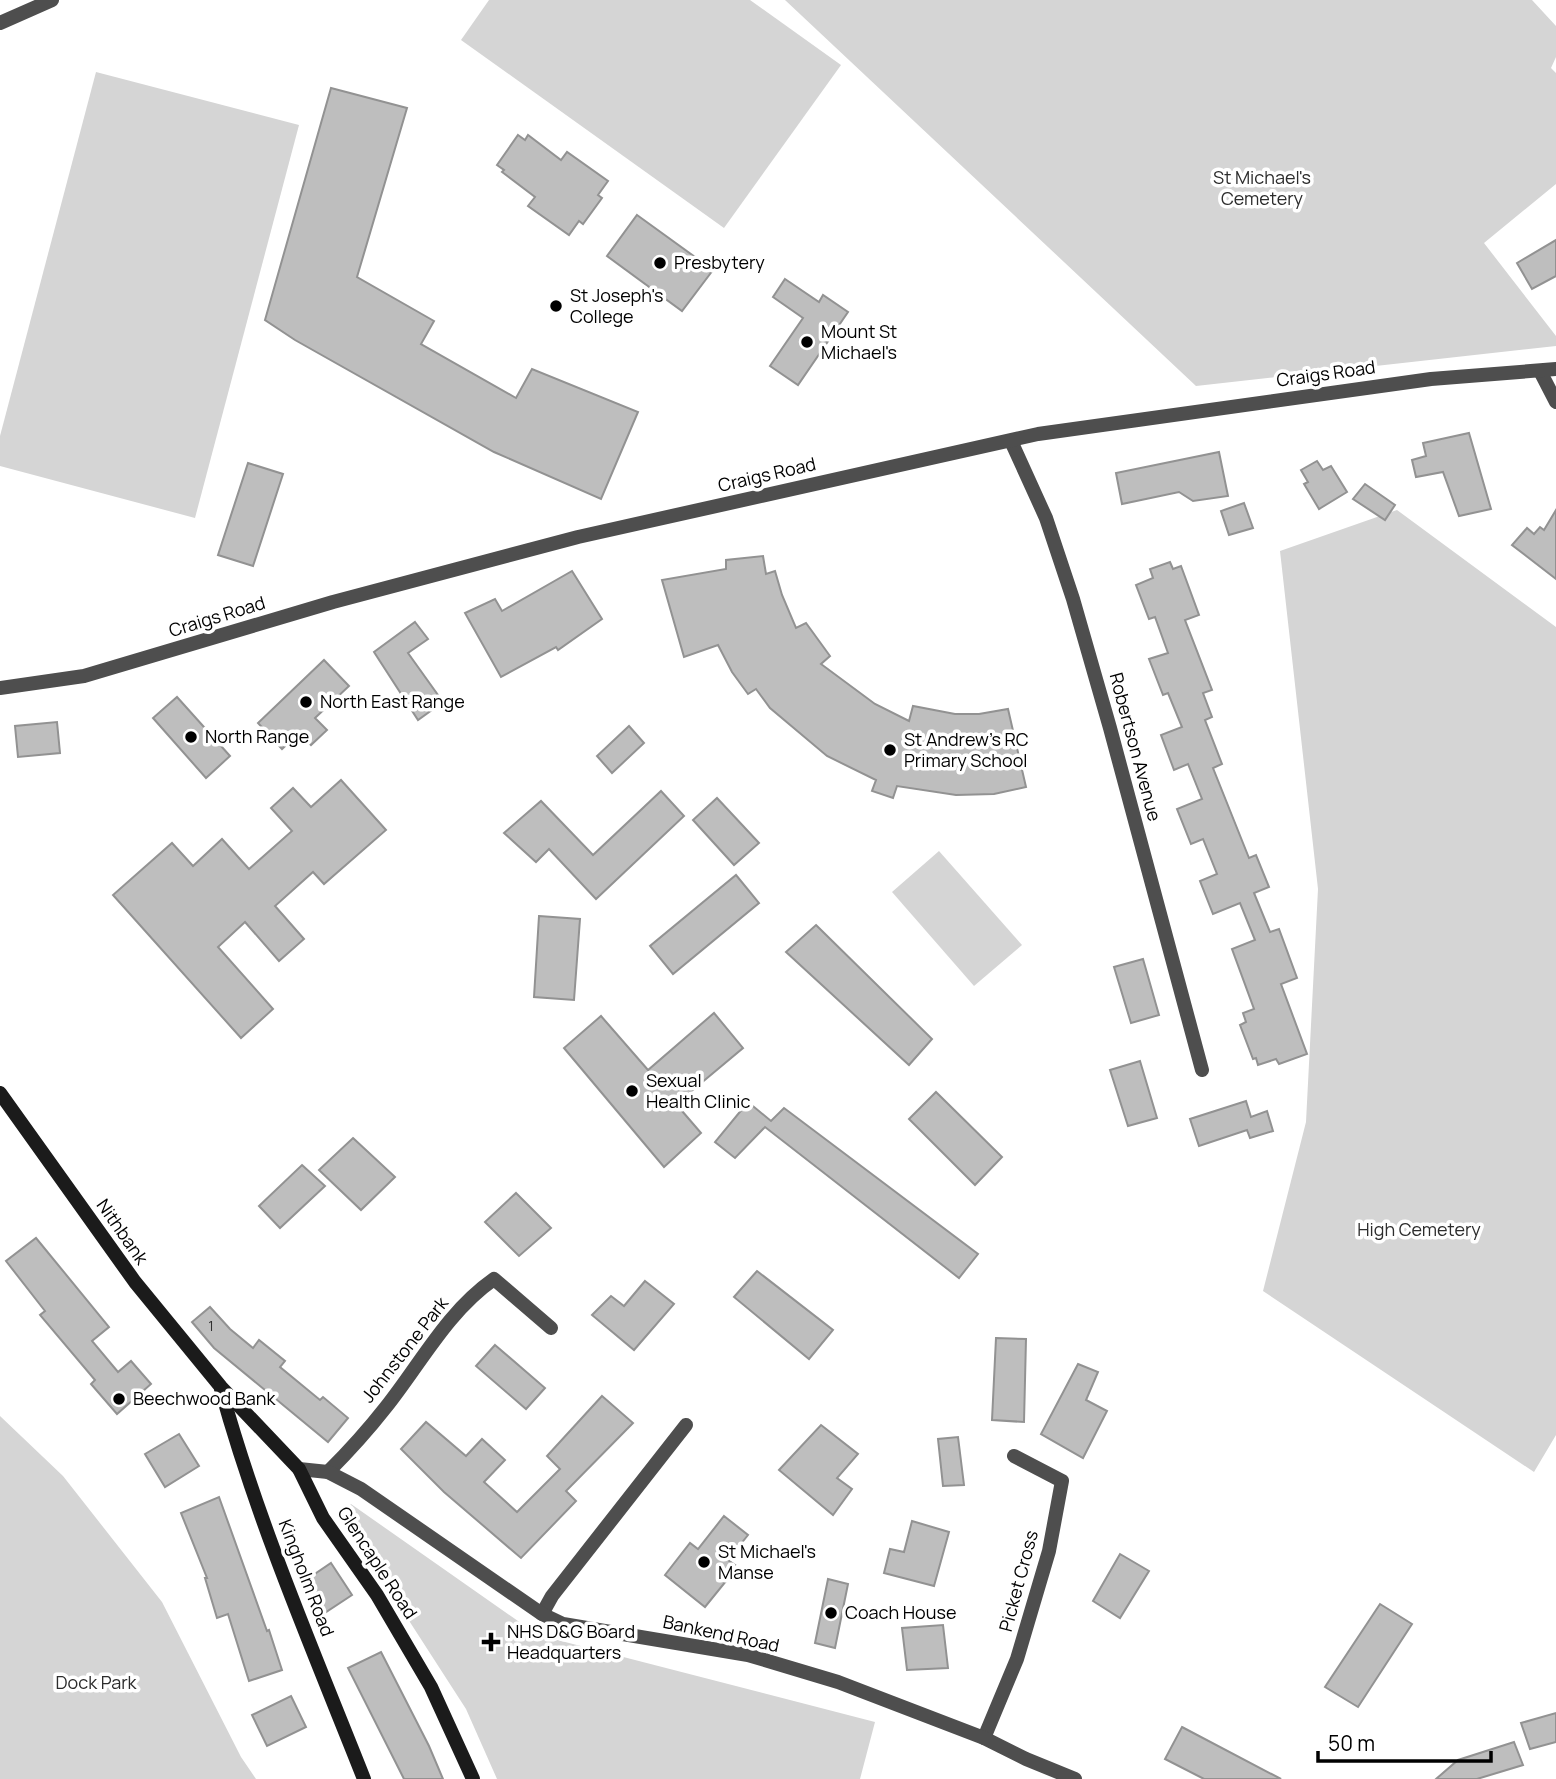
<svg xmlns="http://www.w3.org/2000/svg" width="1556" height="1779" font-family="Manrope,sans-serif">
	<rect width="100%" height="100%" fill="#fff"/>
	<g fill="#d5d5d5">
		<polygon points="489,0 750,0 841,65 724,228 461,40"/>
		<polygon points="785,0 1532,0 1556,26 1556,57 1551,68 1556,73 1556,184 1484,243 1556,336 1556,346 1196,386"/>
		<polygon points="96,72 299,125 195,518 0,466 0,436"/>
		<polygon points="1397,510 1556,627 1556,1435 1534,1472 1263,1291 1306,1122 1318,889 1280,551"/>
		<polygon points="939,851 1022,945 974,986 892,892"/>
		<polygon points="0,1416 63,1476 162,1602 241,1757 256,1779 0,1779"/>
		<polygon points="351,1504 538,1635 875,1722 860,1779 497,1779 466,1709 406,1616 363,1542 343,1513"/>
	</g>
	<g fill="#bebebe" stroke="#929292" stroke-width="2">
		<polygon points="331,88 407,108 357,277 434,321 421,344 516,398 532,369 638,412 601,499 494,452 295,340 265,320"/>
		<polygon points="518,135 525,140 528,135 561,160 567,152 608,181 598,195 602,198 583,224 579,221 569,235 528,206 535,197 502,172 504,170 497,165"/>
		<polygon points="637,215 713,270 682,311 607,256"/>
		<polygon points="1556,240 1556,276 1532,289 1517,263"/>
		<polygon points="785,279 819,302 823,295 848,312 798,385 770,366 803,318 773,297"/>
		<polygon points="1469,433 1491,509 1459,516 1443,472 1416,477 1412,460 1426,456 1423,443"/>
		<polygon points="1219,452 1228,496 1193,501 1179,492 1122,504 1116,473"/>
		<polygon points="1317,461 1323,470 1331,466 1347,492 1319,509 1304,484 1308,482 1301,470"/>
		<polygon points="248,463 283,474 253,566 218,555"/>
		<polygon points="1365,484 1395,505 1385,520 1353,499"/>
		<polygon points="1244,503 1253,528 1229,535 1221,511"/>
		<polygon points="1556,510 1556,579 1512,545 1527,528 1534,534 1540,527 1544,530"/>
		<polygon points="763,556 766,574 775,571 782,595 796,628 806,623 830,656 821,664 875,704 909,721 913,706 955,714 979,714 1008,709 1026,787 994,794 956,795 897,786 893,798 872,791 876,780 827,756 770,708 756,689 748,694 732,672 718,645 684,657 662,580 726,569 726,560"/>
		<polygon points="1170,562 1173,569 1181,566 1199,615 1185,620 1212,690 1203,693 1212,717 1205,720 1222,764 1213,768 1249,858 1256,855 1269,887 1254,893 1270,932 1279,929 1297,978 1281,984 1307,1054 1279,1064 1276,1059 1258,1065 1256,1058 1253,1059 1240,1025 1246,1022 1243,1013 1254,1009 1232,949 1255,940 1240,903 1213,914 1200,881 1217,874 1203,839 1191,844 1177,809 1202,799 1188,764 1174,770 1161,735 1182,727 1168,693 1163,695 1149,659 1168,653 1155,617 1149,619 1136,585 1153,578 1150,569"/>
		<polygon points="572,571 602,619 558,650 556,647 501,677 465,613 495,599 502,611"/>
		<polygon points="415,622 428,639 408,653 443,702 418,720 374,652"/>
		<polygon points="324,660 349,686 315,718 327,730 311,745 299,733 282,749 258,723"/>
		<polygon points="177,697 230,756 206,778 153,718"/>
		<polygon points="57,722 60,753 18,757 15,726"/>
		<polygon points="629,726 644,743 612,773 597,756"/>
		<polygon points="341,780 386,830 324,884 313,872 275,906 304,939 279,961 245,922 218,947 273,1009 241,1038 113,895 172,843 193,866 222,839 249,869 292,831 271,808 293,788 311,807"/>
		<polygon points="661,791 684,816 596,899 549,849 536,862 504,833 541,801 593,855"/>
		<polygon points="717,798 759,843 734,865 693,820"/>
		<polygon points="736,875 759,903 673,974 650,946"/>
		<polygon points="539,916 580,919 574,1000 534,997"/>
		<polygon points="816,925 932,1039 909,1065 786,952"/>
		<polygon points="1143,959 1159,1015 1131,1023 1114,967"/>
		<polygon points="714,1013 743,1048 676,1104 701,1133 664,1167 564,1048 601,1016 648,1070"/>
		<polygon points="1140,1061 1157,1118 1128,1126 1110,1070"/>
		<polygon points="936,1092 1002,1157 975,1185 909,1119"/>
		<polygon points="1246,1101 1251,1117 1267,1111 1273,1131 1250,1138 1247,1130 1199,1146 1190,1119"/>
		<polygon points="748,1102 771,1121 784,1108 978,1254 959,1278 765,1127 735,1158 715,1142"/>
		<polygon points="353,1138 395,1177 361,1210 319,1170"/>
		<polygon points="302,1165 325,1186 280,1228 259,1206"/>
		<polygon points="516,1193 551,1228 519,1256 485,1222"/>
		<polygon points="36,1238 109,1327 92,1341 118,1372 131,1361 151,1384 117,1414 91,1384 95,1380 40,1315 45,1311 6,1261"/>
		<polygon points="757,1271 833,1330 809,1359 734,1297"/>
		<polygon points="645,1281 674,1304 634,1350 592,1315 611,1296 624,1306"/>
		<polygon points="210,1307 230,1329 253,1348 259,1340 285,1361 280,1367 320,1400 323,1397 348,1418 328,1442 214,1348 192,1322"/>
		<polygon points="996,1338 1026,1339 1024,1422 992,1420"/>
		<polygon points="495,1345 545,1388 526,1409 476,1366"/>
		<polygon points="1078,1364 1098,1372 1086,1400 1107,1411 1083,1458 1041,1434"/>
		<polygon points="602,1396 633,1423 566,1491 576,1501 521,1558 444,1492 401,1449 426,1422 466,1456 482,1439 505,1460 484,1482 517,1512 560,1469 547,1456"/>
		<polygon points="821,1425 858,1454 837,1478 852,1489 833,1515 779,1470"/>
		<polygon points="179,1434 199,1466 165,1487 145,1454"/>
		<polygon points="958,1437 964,1485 943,1486 938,1439"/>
		<polygon points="219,1497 267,1631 269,1630 282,1670 249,1681 228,1614 217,1618 205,1578 207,1578 181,1513"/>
		<polygon points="724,1516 748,1535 728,1560 735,1565 728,1573 731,1575 705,1607 665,1575 690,1543 698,1549"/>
		<polygon points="912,1521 949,1532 934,1586 884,1573 890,1549 904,1552"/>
		<polygon points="1120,1554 1149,1571 1120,1618 1093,1601"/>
		<polygon points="331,1563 352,1595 320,1616 300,1584"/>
		<polygon points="828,1579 848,1584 835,1648 815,1643"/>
		<polygon points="1380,1604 1412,1624 1358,1707 1325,1687"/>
		<polygon points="943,1625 948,1668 907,1670 902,1628"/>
		<polygon points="381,1652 429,1746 443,1779 404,1779 348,1668"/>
		<polygon points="291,1696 306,1727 267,1746 252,1715"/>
		<polygon points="1556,1713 1556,1742 1530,1749 1521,1723"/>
		<polygon points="1182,1727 1281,1779 1204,1779 1165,1759"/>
		<polygon points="1514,1742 1523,1765 1477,1779 1436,1779 1458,1760"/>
	</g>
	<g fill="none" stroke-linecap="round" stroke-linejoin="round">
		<g stroke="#4e4e4e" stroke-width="14">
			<polyline points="0,23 52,0"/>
			<polyline points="1540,371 1556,402"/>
			<polyline points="1011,441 1046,518 1073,599 1110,728 1202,1070"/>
			<path d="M 328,1472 C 348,1452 368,1430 386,1407 C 421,1363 447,1312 494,1279 L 551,1328"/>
			<polyline points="542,1614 552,1596 686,1425"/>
			<polyline points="984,1738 1017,1659 1049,1551 1062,1481 1014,1456"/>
		</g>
		<g stroke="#4e4e4e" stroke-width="14">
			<polyline points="0,688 84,676 333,602 578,537 1038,434 1431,379 1556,369"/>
			<polyline points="299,1469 328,1472 361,1489 542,1614 563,1624 748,1655 838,1682 984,1738 1026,1759 1075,1779"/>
		</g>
		<g stroke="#1b1b1b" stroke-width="14">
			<polyline points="0,1093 135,1282 221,1387 299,1469 323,1518 377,1595 431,1687 473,1779"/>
			<path d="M 221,1389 C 258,1523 313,1650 364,1779"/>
		</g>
	</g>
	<g fill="#000" stroke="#fff" stroke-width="2.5">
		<circle cx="660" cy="263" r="7"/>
		<circle cx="556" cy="306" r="7"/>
		<circle cx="807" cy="342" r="7"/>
		<circle cx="306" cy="702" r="7"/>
		<circle cx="191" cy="737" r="7"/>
		<circle cx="890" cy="750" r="7"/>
		<circle cx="632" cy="1091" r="7"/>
		<circle cx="119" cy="1399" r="7"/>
		<circle cx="704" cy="1562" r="7"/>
		<circle cx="831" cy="1613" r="7"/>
		<path d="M487.5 1631.5h7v7h7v7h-7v7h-7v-7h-7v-7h7z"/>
	</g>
	<g text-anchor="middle" stroke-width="7" stroke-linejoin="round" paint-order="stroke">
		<g font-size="14" fill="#303030">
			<text x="211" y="1331">1</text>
		</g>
		<g font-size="18" fill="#2c2c2c" stroke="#fff">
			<text x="1262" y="184">St Michael's<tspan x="1262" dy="21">Cemetery</tspan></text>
			<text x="1419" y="1236">High Cemetery</text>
			<text x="96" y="1689">Dock Park</text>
		</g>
		<g font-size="18" fill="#000" stroke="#fff" text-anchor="start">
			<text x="674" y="269">Presbytery</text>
			<text x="570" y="302">St Joseph's<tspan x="570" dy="21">College</tspan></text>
			<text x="821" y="338">Mount St<tspan x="821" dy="21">Michael's</tspan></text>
			<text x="320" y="708">North East Range</text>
			<text x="205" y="743">North Range</text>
			<text x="904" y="746">St Andrew's RC<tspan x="904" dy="21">Primary School</tspan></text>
			<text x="646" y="1087">Sexual<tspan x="646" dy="21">Health Clinic</tspan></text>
			<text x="133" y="1405">Beechwood Bank</text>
			<text x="718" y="1558">St Michael's<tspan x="718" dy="21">Manse</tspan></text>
			<text x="845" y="1619">Coach House</text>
			<text x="507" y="1638">NHS D&amp;G Board<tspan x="507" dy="21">Headquarters</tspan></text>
		</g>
		<g font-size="18" fill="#000" stroke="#fff">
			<text transform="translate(1326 374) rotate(-8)" y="6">Craigs Road</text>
			<text transform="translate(767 475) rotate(-13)" y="6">Craigs Road</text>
			<text transform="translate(217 617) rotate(-17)" y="6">Craigs Road</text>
			<text transform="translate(1135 747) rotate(75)" y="6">Robertson Avenue</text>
			<text transform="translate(122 1232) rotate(55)" y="6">Nithbank</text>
			<text transform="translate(405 1350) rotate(-52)" y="6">Johnstone Park</text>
			<text transform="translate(377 1563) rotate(57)" y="6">Glencaple Road</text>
			<text transform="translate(306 1578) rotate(69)" y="6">Kingholm Road</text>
			<text transform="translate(1019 1581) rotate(-75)" y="6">Picket Cross</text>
			<text transform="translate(721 1634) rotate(12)" y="6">Bankend Road</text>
		</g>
	</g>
	<path d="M1318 1751v10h173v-10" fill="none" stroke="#000000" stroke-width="3.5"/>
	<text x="1328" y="1751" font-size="21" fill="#000000" stroke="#ffffff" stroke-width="5" paint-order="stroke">50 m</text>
</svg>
